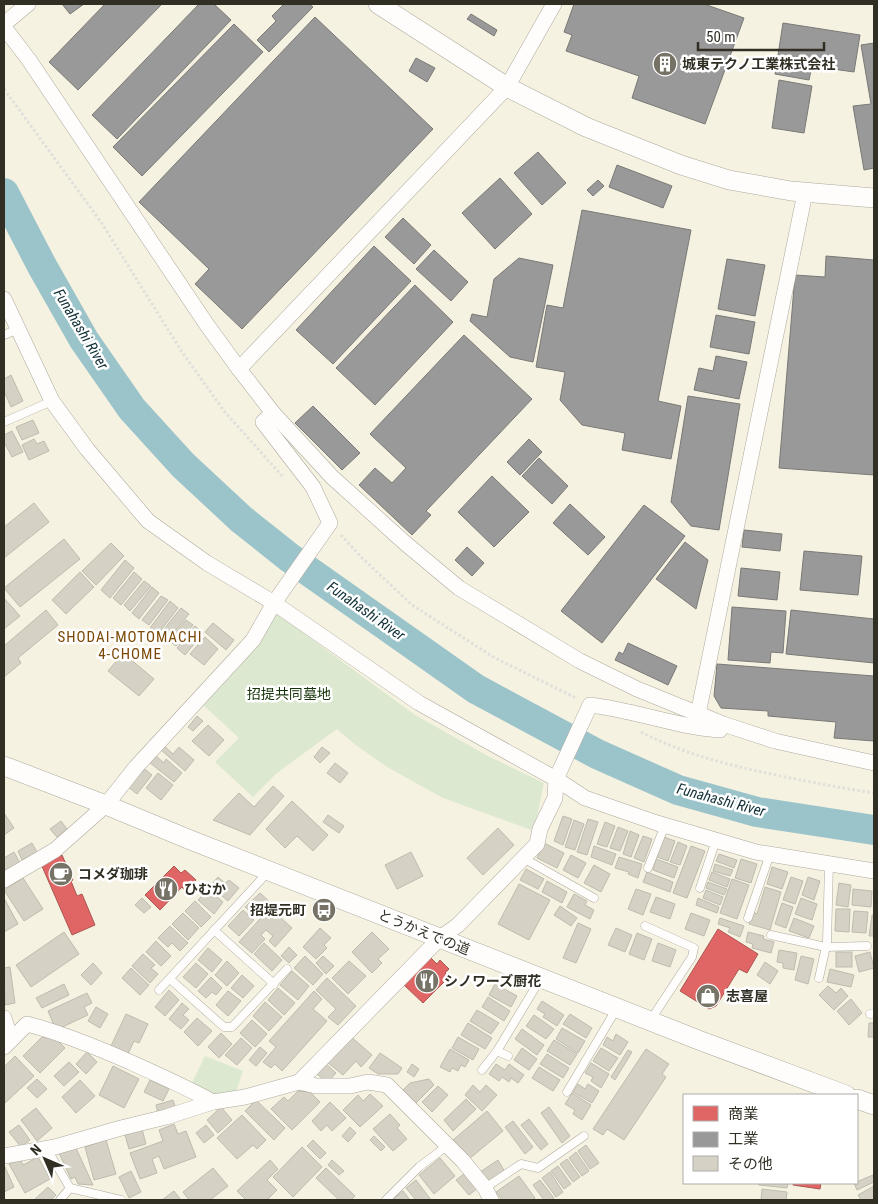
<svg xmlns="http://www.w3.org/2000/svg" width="878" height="1204" font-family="'Roboto Condensed','Noto Sans JP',sans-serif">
	<rect width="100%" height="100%" fill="#f6f2e2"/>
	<g fill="#dce8cf">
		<polygon points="276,613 415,715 488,756 544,783 534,831 443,798 387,767 353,743 337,729 277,773 253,797 215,762 239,738 202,704"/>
		<polygon points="205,1056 243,1071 235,1095 215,1099 191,1085"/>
	</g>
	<g fill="#e06666" stroke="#ac5652">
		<polygon points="62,855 73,880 71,881 77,896 82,894 95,925 72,935 41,864"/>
		<polygon points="174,866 181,873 185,870 196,880 185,891 182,887 160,910 145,895"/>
		<polygon points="718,929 758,954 747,973 739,969 716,1006 709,1009 680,991"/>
		<polygon points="431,958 437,964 440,960 449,969 445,973 449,977 423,1003 404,985"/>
		<polygon points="793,1183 821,1183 820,1189 793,1185"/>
	</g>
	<g fill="#999" stroke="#7a7976">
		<polygon points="62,4 84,4 70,14"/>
		<polygon points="105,4 162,4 78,90 49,62"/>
		<polygon points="199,4 214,4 231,20 117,139 92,115"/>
		<polygon points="284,4 309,4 313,7 269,52 257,40 276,21 272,16"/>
		<polygon points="574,4 704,4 744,18 705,124 632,98 639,76 566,51 572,35 564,32"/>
		<polygon points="471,14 497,30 494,36 467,19"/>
		<polygon points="315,17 433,129 242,329 195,284 209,269 139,202"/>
		<polygon points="783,23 860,35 854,72 812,66 809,80 775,74"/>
		<polygon points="234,24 263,52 142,176 113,147"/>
		<polygon points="874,43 874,168 864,170 853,106 871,104 861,45"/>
		<polygon points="416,58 435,68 427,82 409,71"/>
		<polygon points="779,80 812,86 804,133 772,128"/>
		<polygon points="538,152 566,183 542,205 514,173"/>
		<polygon points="617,165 672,186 663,208 609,187"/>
		<polygon points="500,178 532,214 495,249 462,213"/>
		<polygon points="598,180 604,186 593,196 587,190"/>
		<polygon points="582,210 691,230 658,401 681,406 671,459 622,450 625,433 582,425 560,400 565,372 536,367 547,305 563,308"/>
		<polygon points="403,218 431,245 414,264 385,237"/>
		<polygon points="374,246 411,281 333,364 296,330"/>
		<polygon points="434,250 468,282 451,301 416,269"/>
		<polygon points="826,256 874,260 874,475 779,468 795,275 825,277"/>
		<polygon points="519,258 553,265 533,362 510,357 470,321 472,314 487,317 494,279"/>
		<polygon points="727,259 765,265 755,316 718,309"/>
		<polygon points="415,285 453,322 375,405 336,368"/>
		<polygon points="716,315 755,322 749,354 710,347"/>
		<polygon points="464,335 532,399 426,511 431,515 412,535 359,485 375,468 392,483 406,468 370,434"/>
		<polygon points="716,356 747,362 739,399 694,390 699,368 713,371"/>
		<polygon points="688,396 740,404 719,530 691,526 671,502"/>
		<polygon points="313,406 360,453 342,470 295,423"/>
		<polygon points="529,439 542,452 520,475 507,462"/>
		<polygon points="539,458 568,486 552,504 522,476"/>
		<polygon points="492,476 529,512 494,547 458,512"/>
		<polygon points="570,504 605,537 588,555 553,523"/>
		<polygon points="644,505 685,536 602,643 561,611"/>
		<polygon points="744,530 782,534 780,551 742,547"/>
		<polygon points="685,542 708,560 696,609 656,579"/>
		<polygon points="467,547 484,563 472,576 455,560"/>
		<polygon points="804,551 862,556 858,595 800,590"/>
		<polygon points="741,568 780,572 777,600 738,596"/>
		<polygon points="732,607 786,611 783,653 771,652 770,663 728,660"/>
		<polygon points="791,610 874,619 874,663 786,654"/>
		<polygon points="628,643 677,666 668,685 615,660 619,652 623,654"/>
		<polygon points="717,664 874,676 874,741 834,738 836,722 768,716 768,711 721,708 714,696"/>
	</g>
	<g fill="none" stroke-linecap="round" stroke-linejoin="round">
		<polyline stroke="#9bc4ca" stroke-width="30" points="4,193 42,266 84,340 132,409 183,465 241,519 290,558 476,689 597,754 678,790 757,812 874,830"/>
	</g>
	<g fill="#d5d2c5" stroke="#bebcaf">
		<polygon points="11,375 23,401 11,407 4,391 4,379"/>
		<polygon points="33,420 39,433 22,440 16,427"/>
		<polygon points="12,431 23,452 12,457 4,442 4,435"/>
		<polygon points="34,439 37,444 44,441 49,451 29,460 22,445"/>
		<polygon points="34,503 49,522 4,558 4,527"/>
		<polygon points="64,539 80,559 20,607 4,588"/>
		<polygon points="111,543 124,556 96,585 82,571"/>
		<polygon points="125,560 134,568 110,598 101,590"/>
		<polygon points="80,572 94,587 66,614 52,600"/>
		<polygon points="134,572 142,579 121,605 113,598"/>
		<polygon points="144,581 151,586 130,611 124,605"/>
		<polygon points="152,587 159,593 139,619 132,613"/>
		<polygon points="161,596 168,600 149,625 142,620"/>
		<polygon points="4,598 20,616 4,629"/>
		<polygon points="170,601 178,608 158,634 150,628"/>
		<polygon points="181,608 189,614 168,640 160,634"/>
		<polygon points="46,610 58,625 18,658 21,663 4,677 4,646"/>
		<polygon points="186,620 193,625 176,646 169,641"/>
		<polygon points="213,623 234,640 226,650 205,632"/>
		<polygon points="195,626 203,633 185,655 177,648"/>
		<polygon points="205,637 218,649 204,665 190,654"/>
		<polygon points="123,653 154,679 139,696 108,671"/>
		<polygon points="197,716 203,721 193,731 188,727"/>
		<polygon points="208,725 224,740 209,756 192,741"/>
		<polygon points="163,745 173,754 179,747 194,760 185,771 160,749"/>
		<polygon points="322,747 330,753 320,763 314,757"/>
		<polygon points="155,755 164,763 166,759 182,773 174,782 149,762"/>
		<polygon points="335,763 348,773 340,783 327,773"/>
		<polygon points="142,767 152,775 137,794 127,786"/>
		<polygon points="158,773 173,785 161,800 146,788"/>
		<polygon points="273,786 284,796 250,835 213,820 239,793 254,807"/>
		<polygon points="292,801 328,835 313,851 297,836 285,848 266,829"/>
		<polygon points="4,813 14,828 4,835"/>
		<polygon points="328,815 344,826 339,833 323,822"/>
		<polygon points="563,816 572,819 563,845 554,841"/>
		<polygon points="588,819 598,822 587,855 577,852"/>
		<polygon points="574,820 584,824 575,850 565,847"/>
		<polygon points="61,821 67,829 57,837 50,829"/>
		<polygon points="605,822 615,826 607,847 597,844"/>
		<polygon points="618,827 628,831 620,851 610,848"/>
		<polygon points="498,828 514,845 483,875 467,858"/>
		<polygon points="630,831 639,835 631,857 623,854"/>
		<polygon points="643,836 652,839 644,862 634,858"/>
		<polygon points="664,837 675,841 668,861 657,857"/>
		<polygon points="678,842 687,846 680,865 670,862"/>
		<polygon points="32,843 37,852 22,860 18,851"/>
		<polygon points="544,843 564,853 557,868 537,858"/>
		<polygon points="594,846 616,854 612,865 591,857"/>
		<polygon points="691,846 705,851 687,898 673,893"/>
		<polygon points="14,852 20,863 6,871 4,867 4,858"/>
		<polygon points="411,852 423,876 397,889 385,865"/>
		<polygon points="719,854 737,860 734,868 716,861"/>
		<polygon points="571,855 586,863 578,878 563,870"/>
		<polygon points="619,857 642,864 638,878 628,874 629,872 615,868"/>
		<polygon points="656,859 678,867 674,878 653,870"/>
		<polygon points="741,859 757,864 751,883 735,878"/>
		<polygon points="715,864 733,870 730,876 713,871"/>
		<polygon points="594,865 610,874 601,892 584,883"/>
		<polygon points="772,867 788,872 782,889 767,884"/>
		<polygon points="526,869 544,879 538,889 520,880"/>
		<polygon points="647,872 673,882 670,892 643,882"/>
		<polygon points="712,872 730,879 727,887 709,880"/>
		<polygon points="218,877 225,883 229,880 239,888 228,901 210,886"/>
		<polygon points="791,877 803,881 795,904 783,900"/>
		<polygon points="808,877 820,881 814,900 802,895"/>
		<polygon points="23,878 43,909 24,921 4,890"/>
		<polygon points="732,879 749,885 737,919 720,913"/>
		<polygon points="547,881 567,892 562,903 542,892"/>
		<polygon points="708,882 727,889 724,895 706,888"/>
		<polygon points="839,883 851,885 848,907 836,905"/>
		<polygon points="519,884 550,900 529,940 498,924"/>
		<polygon points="765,887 781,892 770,930 749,924 753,912 757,914"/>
		<polygon points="208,889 223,902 214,914 198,900"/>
		<polygon points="636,889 651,894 643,915 628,909"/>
		<polygon points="853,889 872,891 871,907 852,905"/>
		<polygon points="706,890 723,897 720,905 703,898"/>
		<polygon points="260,893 270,902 256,917 245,907"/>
		<polygon points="574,894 587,901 585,905 594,910 590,919 567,907"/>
		<polygon points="656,897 675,904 670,919 650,912"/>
		<polygon points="4,898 18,924 4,932"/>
		<polygon points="142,898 151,907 144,913 135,905"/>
		<polygon points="698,898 719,907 717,913 696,905"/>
		<polygon points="801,898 817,904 812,920 795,914"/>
		<polygon points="195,901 211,917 201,927 185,911"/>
		<polygon points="782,903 793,907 786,928 775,924"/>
		<polygon points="560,906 577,918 571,926 554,915"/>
		<polygon points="270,908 292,928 275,947 269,941 273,936 266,930 261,935 265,939 252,953 239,942"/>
		<polygon points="836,909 850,909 849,932 835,931"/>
		<polygon points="243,910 254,920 239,936 228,926"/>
		<polygon points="854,911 868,912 866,933 852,932"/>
		<polygon points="183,913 199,928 188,940 172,924"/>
		<polygon points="691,913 710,920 704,936 685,929"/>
		<polygon points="872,915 874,915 874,936 869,936"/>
		<polygon points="720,918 744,926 740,937 728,932 730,928 718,924"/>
		<polygon points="794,918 814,926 809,938 789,931"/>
		<polygon points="578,923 591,929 576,963 563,958"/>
		<polygon points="170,926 188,943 180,951 172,943 168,947 158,938"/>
		<polygon points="320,928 331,938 324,945 327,948 316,959 303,947"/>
		<polygon points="616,928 632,935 625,952 608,945"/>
		<polygon points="64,932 79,954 31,987 16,965"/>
		<polygon points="372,932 389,949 378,959 382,963 372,973 352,952"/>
		<polygon points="748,932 764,936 763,939 774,942 771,953 752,948 753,944 746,942"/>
		<polygon points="637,933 652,939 644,960 629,954"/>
		<polygon points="156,941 171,956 161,966 146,952"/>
		<polygon points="264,943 282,960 272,971 254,954"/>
		<polygon points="658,943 676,950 670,967 652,961"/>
		<polygon points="289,947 297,955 289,963 281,956"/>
		<polygon points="208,948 222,960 212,972 198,960"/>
		<polygon points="779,950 797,953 794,970 783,968 783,963 777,962"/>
		<rect x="836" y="952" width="16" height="15"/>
		<polygon points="870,952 874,968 859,972 855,956"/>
		<polygon points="143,954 155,965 151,968 158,974 150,983 132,966"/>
		<polygon points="305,956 323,974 313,985 294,968"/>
		<polygon points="323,956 334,966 326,974 316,963"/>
		<polygon points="801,956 814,959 808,984 795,980"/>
		<polygon points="227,961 239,973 227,986 215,975"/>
		<polygon points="349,961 366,976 348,994 332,978"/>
		<polygon points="765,962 778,971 770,984 757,975"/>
		<polygon points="93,963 102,973 91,985 81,975"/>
		<polygon points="196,963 208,974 196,988 183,977"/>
		<polygon points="10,967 15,1003 5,1005 4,968"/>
		<polygon points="131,968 149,985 140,995 122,978"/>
		<polygon points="830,969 854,975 851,987 827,982"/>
		<polygon points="292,971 309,986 298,1000 280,985"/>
		<polygon points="242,975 254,986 243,998 231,988"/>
		<polygon points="211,977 222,988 216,995 212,992 206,998 198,991"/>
		<polygon points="327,978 356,1006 338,1025 328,1017 336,1009 316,990"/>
		<polygon points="64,984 69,995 42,1008 36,998"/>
		<polygon points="495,984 517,996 511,1007 489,995"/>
		<polygon points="828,986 836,993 841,988 848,996 834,1010 819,995"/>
		<polygon points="278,988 295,1003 284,1015 268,1000"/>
		<polygon points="169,990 179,1000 165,1016 155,1007"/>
		<polygon points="228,991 241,1001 228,1016 216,1005"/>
		<polygon points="314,991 322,999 313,1009 327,1021 282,1071 275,1064 271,1068 263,1062 276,1047 269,1041"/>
		<polygon points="87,993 92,1003 84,1007 88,1015 56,1030 48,1011"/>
		<polygon points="488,997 510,1011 504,1021 482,1007"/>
		<polygon points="851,999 862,1013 849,1025 837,1011"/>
		<polygon points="542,1001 564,1015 557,1026 543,1017 545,1014 537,1009"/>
		<polygon points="265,1002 282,1017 269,1031 253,1016"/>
		<polygon points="182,1003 189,1009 183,1015 189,1020 181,1029 169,1019"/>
		<polygon points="96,1007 108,1014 100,1028 88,1021"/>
		<polygon points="477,1010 499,1023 491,1034 470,1021"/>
		<polygon points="126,1014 148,1024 139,1043 134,1041 127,1056 110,1048"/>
		<polygon points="570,1014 592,1028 586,1038 563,1024"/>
		<polygon points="534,1015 554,1029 546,1039 526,1026"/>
		<polygon points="197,1018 212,1031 198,1046 184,1032"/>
		<polygon points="252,1020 267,1034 255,1047 240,1033"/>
		<polygon points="468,1023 492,1038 485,1049 461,1035"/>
		<polygon points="869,1023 874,1023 874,1037 868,1037"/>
		<polygon points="562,1028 585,1041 578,1053 556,1039"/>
		<polygon points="522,1029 544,1045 537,1055 515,1039"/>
		<polygon points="221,1033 232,1044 219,1058 208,1047"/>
		<polygon points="616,1034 628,1042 620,1055 603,1045 607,1037 613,1041"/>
		<polygon points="350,1036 372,1055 361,1067 356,1061 343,1075 327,1062"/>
		<polygon points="42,1037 57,1040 65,1048 40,1073 23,1056"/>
		<polygon points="458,1037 479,1049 473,1060 452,1048"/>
		<polygon points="241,1038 252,1048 237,1065 225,1055"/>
		<polygon points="554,1040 577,1054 570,1065 547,1051"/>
		<polygon points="260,1047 267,1053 256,1066 249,1060"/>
		<polygon points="522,1048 537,1059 529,1070 514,1060"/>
		<polygon points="601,1048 618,1058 609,1071 593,1061"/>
		<polygon points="450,1049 469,1060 465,1067 461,1065 458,1071 452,1068 450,1072 440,1067"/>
		<polygon points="646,1049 669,1064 662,1074 666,1077 624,1140 607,1129 603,1135 593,1129"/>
		<polygon points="628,1050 632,1052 615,1080 611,1077"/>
		<polygon points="87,1052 97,1062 86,1074 76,1064"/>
		<polygon points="380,1053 402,1068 398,1074 378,1074 369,1068"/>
		<polygon points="547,1054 569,1068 563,1078 540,1064"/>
		<polygon points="15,1056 34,1076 5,1103 4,1102 4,1067"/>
		<polygon points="69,1062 79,1072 64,1086 54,1076"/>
		<polygon points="324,1062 336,1073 327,1083 315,1072"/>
		<polygon points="591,1063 609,1074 601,1088 591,1081 593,1077 585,1073"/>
		<polygon points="412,1064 419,1069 414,1077 407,1072"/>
		<polygon points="496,1064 505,1070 509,1064 524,1075 518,1083 511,1078 509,1082 502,1077 499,1081 489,1074"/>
		<polygon points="113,1066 139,1079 124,1108 99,1095"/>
		<polygon points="539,1067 560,1080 553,1091 532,1078"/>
		<polygon points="37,1079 47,1089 37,1098 27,1088"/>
		<polygon points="429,1079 434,1085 415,1104 402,1091 410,1083"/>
		<polygon points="80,1080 95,1096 76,1113 62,1097"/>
		<polygon points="150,1080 169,1089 163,1101 144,1092"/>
		<polygon points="578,1084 585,1089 588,1084 599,1091 592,1103 573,1092"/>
		<polygon points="473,1085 480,1092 486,1085 497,1095 482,1111 465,1095"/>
		<polygon points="438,1086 448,1095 432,1112 422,1102"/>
		<polygon points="298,1091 310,1092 320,1102 292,1130 271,1109 284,1097 288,1101"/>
		<polygon points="572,1093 591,1105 582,1120 573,1114 575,1110 565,1104"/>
		<polygon points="370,1094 383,1106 360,1127 343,1110 358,1095 363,1101"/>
		<polygon points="466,1099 476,1109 453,1131 444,1120"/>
		<polygon points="173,1100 176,1109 158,1114 156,1105"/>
		<polygon points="256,1100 285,1128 274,1140 245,1111"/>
		<polygon points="330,1102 346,1118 332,1131 327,1125 321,1131 312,1121"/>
		<polygon points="221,1107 232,1120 218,1133 207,1120"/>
		<polygon points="549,1107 570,1136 562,1143 541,1113"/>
		<polygon points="36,1108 52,1128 37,1141 21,1120"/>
		<polygon points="487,1111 503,1131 469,1159 453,1140"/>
		<polygon points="390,1114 400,1125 397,1128 407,1139 393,1151 373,1129"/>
		<polygon points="242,1115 266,1140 257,1149 253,1145 237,1159 217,1138"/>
		<polygon points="529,1119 548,1144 541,1150 521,1125"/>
		<polygon points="513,1121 533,1147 525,1154 505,1127"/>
		<polygon points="174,1124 178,1134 186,1131 196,1157 164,1169 159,1156 152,1159 157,1173 140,1179 130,1153 163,1141 159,1130"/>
		<polygon points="19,1125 30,1140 21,1147 9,1132"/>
		<polygon points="206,1125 214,1135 204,1143 196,1133"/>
		<polygon points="350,1127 356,1133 348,1142 342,1136"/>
		<polygon points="142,1129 146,1144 129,1149 125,1135"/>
		<polygon points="374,1136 385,1147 381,1151 370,1140"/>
		<polygon points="106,1140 116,1174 94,1180 85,1147"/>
		<polygon points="313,1140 326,1153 320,1159 307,1146"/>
		<polygon points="586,1145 599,1163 590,1169 578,1151"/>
		<polygon points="75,1146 93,1185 78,1184 75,1177 71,1179 59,1153"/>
		<polygon points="302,1147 322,1167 293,1197 273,1177"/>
		<polygon points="576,1152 589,1171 582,1176 569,1158"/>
		<polygon points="38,1157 50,1179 25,1193 9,1164 20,1158 23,1165"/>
		<polygon points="440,1158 455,1176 434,1194 419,1175"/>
		<polygon points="567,1159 580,1177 573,1182 560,1164"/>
		<polygon points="270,1160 278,1169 267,1180 277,1190 267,1200 246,1200 237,1191"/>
		<polygon points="332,1160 344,1171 339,1175 328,1165"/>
		<polygon points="498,1160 505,1172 488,1183 480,1172"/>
		<polygon points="4,1165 14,1187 4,1192"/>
		<polygon points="558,1166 571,1184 564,1189 551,1171"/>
		<polygon points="213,1168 228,1186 210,1200 189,1200 183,1192"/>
		<polygon points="326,1168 355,1196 351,1200 339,1200 316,1178"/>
		<polygon points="131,1171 141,1192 129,1198 119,1177"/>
		<polygon points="550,1172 563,1192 556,1197 542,1178"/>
		<polygon points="465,1173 478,1188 469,1195 456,1180"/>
		<polygon points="873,1175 874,1182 857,1190 854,1183"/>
		<polygon points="519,1176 535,1198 532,1200 502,1200 496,1192"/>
		<polygon points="416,1180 431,1200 416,1200 406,1188"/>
		<polygon points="540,1180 554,1198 551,1200 544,1200 533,1185"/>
		<polygon points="759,1183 788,1183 787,1188 759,1185"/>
		<polygon points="874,1186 874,1200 861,1200 858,1195"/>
		<polygon points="48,1187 56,1195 51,1200 34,1200"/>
		<polygon points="762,1189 787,1192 786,1200 761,1200"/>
		<polygon points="174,1191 181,1200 162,1200"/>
		<polygon points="403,1191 410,1200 392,1200"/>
	</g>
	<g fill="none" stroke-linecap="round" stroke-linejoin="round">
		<g stroke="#ada99d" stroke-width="9">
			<g id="service">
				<polyline points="4,335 18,329"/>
				<polyline points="4,422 52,401"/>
				<polyline points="523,858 594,898"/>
				<polyline points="648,868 665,825"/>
				<polyline points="700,888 716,840"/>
				<polyline points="748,918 770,854"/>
				<polyline points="645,926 694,948 692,957 650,1021"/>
				<polyline points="214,930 274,984"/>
				<polyline points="771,935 826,947 867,946"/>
				<polyline points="819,978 827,942 829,864"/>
				<polyline points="170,979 224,1027 232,1027 287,969"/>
				<polyline points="159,990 269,871"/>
				<polyline points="870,1014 874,1013"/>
				<polyline points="497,1051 508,1056"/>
				<polyline points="482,1070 497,1051 541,978"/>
				<polyline points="567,1092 617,1008"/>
				<polyline points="47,1149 70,1188 60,1200"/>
				<polyline points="70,1188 121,1200"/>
				<polyline points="485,1188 521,1164 538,1168 584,1136"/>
				<polyline points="386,1200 419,1167 448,1145"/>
			</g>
		</g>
		<g stroke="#ada99d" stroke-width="16">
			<g id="minor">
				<polyline points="4,24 28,4"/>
				<polyline points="4,27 29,60 207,325 239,369 273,413 332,477 405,543 459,588 580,661 637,689 723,724 775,741 874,763"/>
				<polyline points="4,299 52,401 87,449 148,521 207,563 274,603 419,703 556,779 585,798 657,823 756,852 874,871"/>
				<polyline points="239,369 507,87 554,4"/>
				<polyline points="698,714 805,193"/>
				<polyline points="4,880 55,850 106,805 136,767 253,640 274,603 330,523 313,487 263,422 273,413"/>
				<polyline points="4,1018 11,1040"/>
				<path d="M 4,1047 L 27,1024 C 62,1033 96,1047 130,1062 C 159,1075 186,1087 213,1102"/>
				<path d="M 299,1082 L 440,938 L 458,925 L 537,844 L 540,829 L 555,798 L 556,779 L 590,705 C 634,710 676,727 720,730 L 723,724"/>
				<polyline points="4,1156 55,1147 121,1128 166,1117 213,1102 245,1097 299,1082 316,1086 350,1086 368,1082 387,1085 463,1161 485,1188 491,1200"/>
			</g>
		</g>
		<g stroke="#ada99d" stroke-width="20">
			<g id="tertiary">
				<polyline points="378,4 507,87 586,127 681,165 729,180 791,191 874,198"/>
				<polyline points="4,766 106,805 188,839 701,1041 846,1095"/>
				<polyline points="857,1099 874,1105"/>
			</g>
		</g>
		<g stroke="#e0dfda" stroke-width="3" stroke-dasharray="2.5 2.5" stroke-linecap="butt">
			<polyline points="4,89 101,222 182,352 224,411 284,478"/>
			<polyline points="341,535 362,558 412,605 495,658 576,698"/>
			<path d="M 641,732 C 686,755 728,765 776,775 C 809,782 841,788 874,793"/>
		</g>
		<use href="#service" stroke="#fefdfb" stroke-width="8"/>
		<use href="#minor" stroke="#fefdfb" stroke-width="15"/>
		<use href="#tertiary" stroke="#fefdfb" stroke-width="19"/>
	</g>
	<defs>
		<g id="building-disc" transform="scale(1.25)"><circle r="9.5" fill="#767366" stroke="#fff"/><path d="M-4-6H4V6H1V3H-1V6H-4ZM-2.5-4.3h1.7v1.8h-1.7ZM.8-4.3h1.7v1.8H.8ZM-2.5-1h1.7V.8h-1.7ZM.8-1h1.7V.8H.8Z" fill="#fff"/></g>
		<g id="cafe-disc" transform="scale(1.25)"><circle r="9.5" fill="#767366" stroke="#fff"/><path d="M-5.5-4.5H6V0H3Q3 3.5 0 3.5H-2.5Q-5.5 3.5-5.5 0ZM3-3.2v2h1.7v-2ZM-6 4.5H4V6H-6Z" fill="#fff"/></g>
		<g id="restaurant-disc" transform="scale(1.25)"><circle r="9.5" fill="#767366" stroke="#fff"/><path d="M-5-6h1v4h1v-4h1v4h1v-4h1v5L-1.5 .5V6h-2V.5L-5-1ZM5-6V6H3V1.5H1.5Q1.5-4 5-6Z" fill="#fff"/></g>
		<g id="bus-disc" transform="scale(1.25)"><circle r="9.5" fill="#767366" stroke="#fff"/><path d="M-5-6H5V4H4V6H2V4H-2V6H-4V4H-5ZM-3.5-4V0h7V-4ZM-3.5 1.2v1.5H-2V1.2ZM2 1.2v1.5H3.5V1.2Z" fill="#fff"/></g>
		<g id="shop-disc" transform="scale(1.25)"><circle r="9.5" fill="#767366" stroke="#fff"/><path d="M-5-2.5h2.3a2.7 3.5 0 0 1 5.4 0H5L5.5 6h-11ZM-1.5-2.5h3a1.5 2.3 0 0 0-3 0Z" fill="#fff"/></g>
	</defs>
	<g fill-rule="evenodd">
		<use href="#building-disc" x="665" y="64"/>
		<use href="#cafe-disc" x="61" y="874"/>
		<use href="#restaurant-disc" x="166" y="889"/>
		<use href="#bus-disc" x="324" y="910"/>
		<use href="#restaurant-disc" x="427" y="981"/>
		<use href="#shop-disc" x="708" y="996"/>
	</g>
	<g text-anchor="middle" stroke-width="5" stroke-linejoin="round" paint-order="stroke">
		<g font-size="14" font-weight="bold" fill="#312f24" stroke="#fff" text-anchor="start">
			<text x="682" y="69">城東テクノ工業株式会社</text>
			<text x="78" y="879">コメダ珈琲</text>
			<text x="184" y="894">ひむか</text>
			<text x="306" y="915" text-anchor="end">招堤元町</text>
			<text x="444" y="986">シノワーズ厨花</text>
			<text x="726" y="1001">志喜屋</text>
		</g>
		<g font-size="14" fill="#143207" stroke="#fff">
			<text x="289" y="699">招提共同墓地</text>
		</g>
		<g font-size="14" fill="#312f24" stroke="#fff">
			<text transform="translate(424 932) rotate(22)" y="5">とうかえでの道</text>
		</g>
		<g font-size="15" font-style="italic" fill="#123138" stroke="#fff">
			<text transform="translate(81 329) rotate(59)" y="5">Funahashi River</text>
			<text transform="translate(366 611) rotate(35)" y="5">Funahashi River</text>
			<text transform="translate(721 800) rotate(15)" y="5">Funahashi River</text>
		</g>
		<g font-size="15" letter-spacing="1" fill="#7c4806" stroke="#fff">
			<text x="130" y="642">SHODAI-MOTOMACHI<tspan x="130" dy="17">4-CHOME</tspan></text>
		</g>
	</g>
	<rect width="878" height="1204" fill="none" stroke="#312f24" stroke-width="10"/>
	<rect x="683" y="1094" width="175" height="90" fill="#ffffff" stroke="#adaca7"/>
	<rect x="693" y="1106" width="25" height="15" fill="#e06666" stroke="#adaca7"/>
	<text x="728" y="1119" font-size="15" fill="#312f24">商業</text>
	<rect x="693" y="1132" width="25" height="15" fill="#999999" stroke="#adaca7"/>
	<text x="728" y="1144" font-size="15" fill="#312f24">工業</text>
	<rect x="693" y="1156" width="25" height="15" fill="#d5d2c5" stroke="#adaca7"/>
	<text x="728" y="1169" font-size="15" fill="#312f24">その他</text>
	<g transform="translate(45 1159) rotate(315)" stroke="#ffffff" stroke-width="4" paint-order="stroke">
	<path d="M0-4L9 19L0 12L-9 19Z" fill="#312f24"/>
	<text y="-8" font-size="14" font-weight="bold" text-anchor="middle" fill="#312f24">N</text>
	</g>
	<path d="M698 42v8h126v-8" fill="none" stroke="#312f24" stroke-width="2.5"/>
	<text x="706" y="42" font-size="15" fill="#312f24" stroke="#ffffff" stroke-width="4" paint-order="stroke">50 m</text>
</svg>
